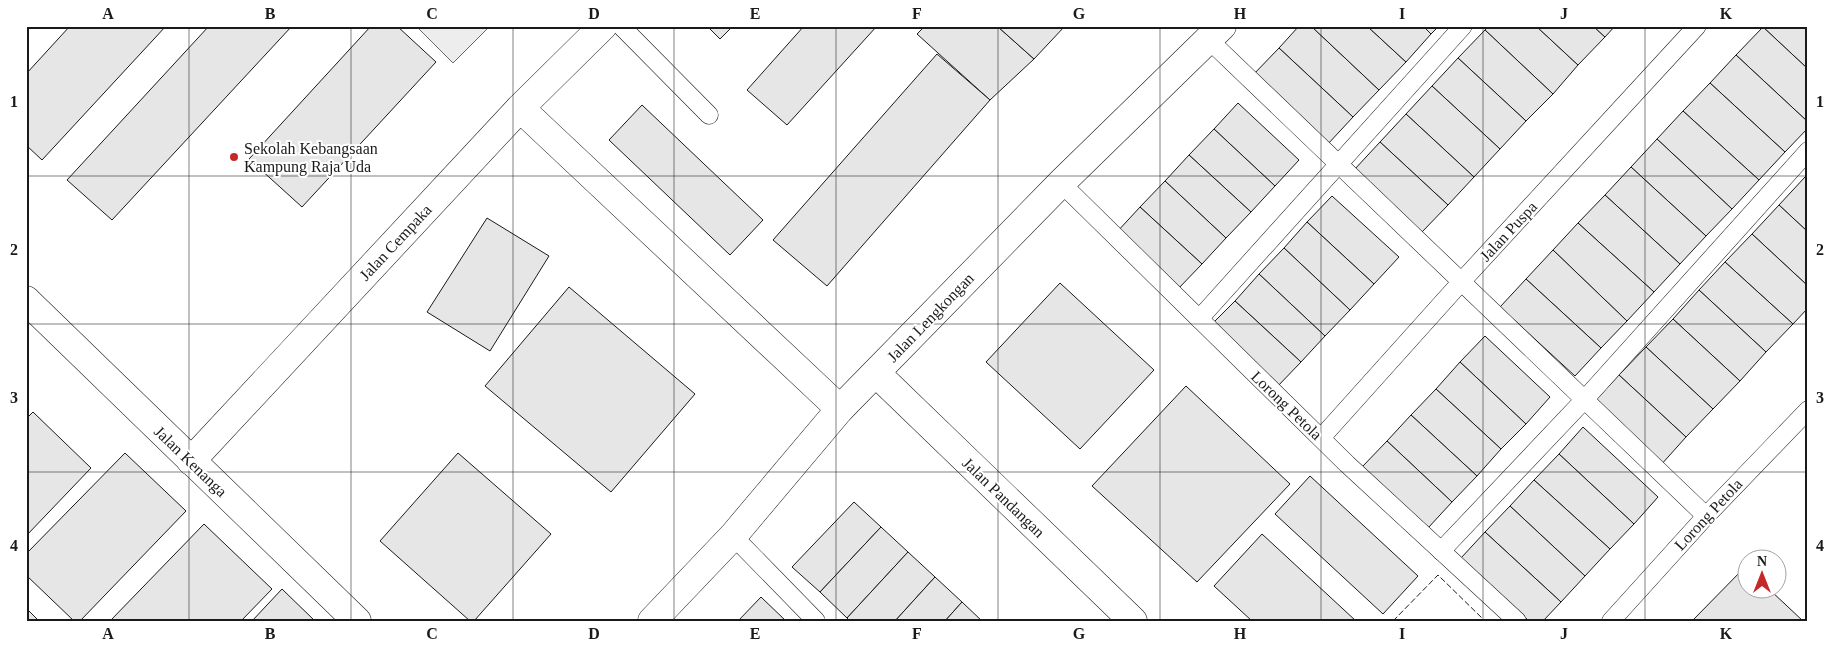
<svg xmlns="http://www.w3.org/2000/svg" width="1834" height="647" font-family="Georgia,serif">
	<rect width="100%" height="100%" fill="#fff"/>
	<polygon fill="#ededed" stroke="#6a6a6a" points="416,26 490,26 453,63"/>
	<g fill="#e6e6e6" stroke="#1a1a1a">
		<polygon points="70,26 166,26 42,160 26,145 26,74"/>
		<polygon points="209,26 292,26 112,220 67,180"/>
		<polygon points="371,26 397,26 436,62 302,207 249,159"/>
		<polygon points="707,26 733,26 720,39"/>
		<polygon points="804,26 877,26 787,125 747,90"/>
		<polygon points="925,26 997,26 1034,59 990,100 917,34"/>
		<polygon points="997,26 1065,26 1034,59"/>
		<polygon points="1299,26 1311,26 1379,90 1353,117 1279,48"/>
		<polygon points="1311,26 1367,26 1406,62 1379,90"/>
		<polygon points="1367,26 1423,26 1431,34 1406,62"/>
		<polygon points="1423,26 1439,26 1431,34"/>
		<polygon points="1489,26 1536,26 1578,65 1553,94 1485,30"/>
		<polygon points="1536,26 1593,26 1605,37 1578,65"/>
		<polygon points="1593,26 1615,26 1605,37"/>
		<polygon points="1763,26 1808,26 1808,69 1763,27"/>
		<polygon points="1763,27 1808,69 1808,122 1736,55"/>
		<polygon points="1485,30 1553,94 1526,121 1458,58"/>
		<polygon points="1279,48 1353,117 1327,145 1252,76"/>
		<polygon points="937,54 990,100 827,286 773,240"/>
		<polygon points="1736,55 1808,122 1808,128 1785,152 1710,83"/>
		<polygon points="1458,58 1526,121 1500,149 1432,86"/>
		<polygon points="1710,83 1785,152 1759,180 1683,111"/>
		<polygon points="1432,86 1500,149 1474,177 1406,114"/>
		<polygon points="1238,103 1299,160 1275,186 1214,129"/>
		<polygon points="642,105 763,220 730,255 609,140"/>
		<polygon points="1683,111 1759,180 1732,209 1657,139"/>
		<polygon points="1406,114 1474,177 1448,205 1380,142"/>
		<polygon points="1214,129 1275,186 1251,212 1189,155"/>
		<polygon points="1657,139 1732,209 1706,236 1631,167"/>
		<polygon points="1380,142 1448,205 1422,232 1354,170"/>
		<polygon points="1189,155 1251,212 1226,238 1165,181"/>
		<polygon points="1631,167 1706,236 1680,264 1605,195"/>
		<polygon points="1805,177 1808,180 1808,232 1779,205"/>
		<polygon points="1165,181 1226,238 1202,264 1140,207"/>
		<polygon points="1605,195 1680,264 1654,292 1578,223"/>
		<polygon points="1332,196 1399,257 1374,284 1307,222"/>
		<polygon points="1779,205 1808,232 1808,286 1752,234"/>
		<polygon points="1140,207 1202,264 1177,290 1116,233"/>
		<polygon points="487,218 549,256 490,351 427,312"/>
		<polygon points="1307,222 1374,284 1350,310 1284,248"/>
		<polygon points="1578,223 1654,292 1627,321 1553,250"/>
		<polygon points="1752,234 1808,286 1808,308 1793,324 1725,262"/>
		<polygon points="1284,248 1350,310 1325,336 1259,274"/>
		<polygon points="1553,250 1627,321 1601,348 1526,279"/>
		<polygon points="1725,262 1793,324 1766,352 1699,290"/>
		<polygon points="1259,274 1325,336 1301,362 1235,301"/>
		<polygon points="1526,279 1601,348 1575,376 1500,307"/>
		<polygon points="1060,283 1154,370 1080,449 986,362"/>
		<polygon points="569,287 695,394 611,492 485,386"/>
		<polygon points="1699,290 1766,352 1740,381 1673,319"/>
		<polygon points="1235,301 1301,362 1276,388 1210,326"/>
		<polygon points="1673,319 1740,381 1713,409 1646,347"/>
		<polygon points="1485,336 1550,397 1526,424 1460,362"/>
		<polygon points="1646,347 1713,409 1686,437 1619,375"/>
		<polygon points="1460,362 1526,424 1501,449 1436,389"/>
		<polygon points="1619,375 1686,437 1660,466 1593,403"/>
		<polygon points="1186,386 1290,484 1197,582 1092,486"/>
		<polygon points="1436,389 1501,449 1477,476 1411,415"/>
		<polygon points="33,412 91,468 26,536 26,419"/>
		<polygon points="1411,415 1477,476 1452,502 1387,441"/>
		<polygon points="1583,427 1658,497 1634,524 1559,454"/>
		<polygon points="1387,441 1452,502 1428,528 1362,467"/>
		<polygon points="125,453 186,511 80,621 74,621 26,575 26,554"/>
		<polygon points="458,453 551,534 474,621 470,621 380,541"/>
		<polygon points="1559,454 1634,524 1610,549 1534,480"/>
		<polygon points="1310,476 1418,576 1383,614 1275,514"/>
		<polygon points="1534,480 1610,549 1585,576 1510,506"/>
		<polygon points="854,502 881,527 820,592 792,567"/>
		<polygon points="1510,506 1585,576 1561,602 1485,532"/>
		<polygon points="204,524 272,589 241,621 110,621"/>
		<polygon points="881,527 908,552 847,618 820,592"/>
		<polygon points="1485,532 1561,602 1543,621 1529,621 1461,558"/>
		<polygon points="1262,534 1356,621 1252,621 1214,586"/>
		<polygon points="908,552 935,577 895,621 850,621 847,618"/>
		<polygon points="1746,566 1746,590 1770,590 1803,621 1693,620"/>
		<polygon points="935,577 962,602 945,621 895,621"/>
		<polygon points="282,589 315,621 252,621"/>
		<polygon points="761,597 786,621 738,621"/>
		<polygon points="962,602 982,621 945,621"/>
		<polygon points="26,608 39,621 26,621"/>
	</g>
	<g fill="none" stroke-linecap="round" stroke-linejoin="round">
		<g stroke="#1a1a1a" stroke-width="19">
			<g id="service">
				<polyline points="621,26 709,115"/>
				<polyline points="1209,40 1706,516"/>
				<polyline points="1061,183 1347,464 1517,621"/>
				<polyline points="1199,319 1463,26"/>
				<polyline points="1321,438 1462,281 1697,26"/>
				<polyline points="733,536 816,621"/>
				<polyline points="1441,551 1585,399 1808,151"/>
				<polyline points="1611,621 1706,516 1808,410"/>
			</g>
		</g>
		<g stroke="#1a1a1a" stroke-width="29">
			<g id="minor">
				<polyline points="520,108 840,409"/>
				<polyline points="26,300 357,621"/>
				<polyline points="876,373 1133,621"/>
				<polyline points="191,461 520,108 603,26"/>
			</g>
		</g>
		<g stroke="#1a1a1a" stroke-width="29">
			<polyline id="tertiary" points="652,621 733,536 840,409 1061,183 1222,26"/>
		</g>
		<use href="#service" stroke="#fff" stroke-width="18"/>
		<use href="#minor" stroke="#fff" stroke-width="28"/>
		<use href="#tertiary" stroke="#fff" stroke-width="28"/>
		<polyline stroke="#1a1a1a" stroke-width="1" stroke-dasharray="6 2.5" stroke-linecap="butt" points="1393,621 1438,575 1485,621"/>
	</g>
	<path fill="none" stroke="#1a1a1a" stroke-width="1" stroke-opacity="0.55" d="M 189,26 L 189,621M 351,26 L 351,621M 513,26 L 513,621M 674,26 L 674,621M 836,26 L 836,621M 998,26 L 998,621M 1160,26 L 1160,621M 1321,26 L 1321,621M 1483,26 L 1483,621M 1645,26 L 1645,621M 26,176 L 1808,176M 26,324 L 1808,324M 26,472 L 1808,472"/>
	<circle fill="#c62828" stroke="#fff" stroke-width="2" cx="234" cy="157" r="5"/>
	<g text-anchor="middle" stroke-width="4" stroke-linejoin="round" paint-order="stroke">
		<g font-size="16" fill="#1a1a1a" stroke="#fff" text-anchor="start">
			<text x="244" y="154">Sekolah Kebangsaan<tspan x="244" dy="18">Kampung Raja Uda</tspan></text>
		</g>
		<g font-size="16" fill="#1a1a1a" stroke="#fff">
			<text transform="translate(1508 231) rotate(-47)" y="6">Jalan Puspa</text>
			<text transform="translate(395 242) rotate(-47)" y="6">Jalan Cempaka</text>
			<text transform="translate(930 317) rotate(-46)" y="6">Jalan Lengkongan</text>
			<text transform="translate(1287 405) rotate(44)" y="6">Lorong Petola</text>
			<text transform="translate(191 461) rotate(44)" y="6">Jalan Kenanga</text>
			<text transform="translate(1004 497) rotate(44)" y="6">Jalan Pandangan</text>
			<text transform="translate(1708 514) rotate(-47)" y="6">Lorong Petola</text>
		</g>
	</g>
	<rect width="1834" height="647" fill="none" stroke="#ffffff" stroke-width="55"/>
	<g transform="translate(1762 574)"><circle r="24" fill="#ffffff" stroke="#a3a3a3"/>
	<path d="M0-4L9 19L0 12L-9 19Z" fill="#c62828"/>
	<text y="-8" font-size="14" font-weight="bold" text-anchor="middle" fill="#1a1a1a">N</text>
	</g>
	<rect x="28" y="28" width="1778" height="592" fill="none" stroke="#1a1a1a" stroke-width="2"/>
	<g font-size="16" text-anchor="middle" font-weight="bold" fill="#1a1a1a">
		<text x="108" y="19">A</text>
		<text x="270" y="19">B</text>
		<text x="432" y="19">C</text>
		<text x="594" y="19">D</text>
		<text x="755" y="19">E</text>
		<text x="917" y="19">F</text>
		<text x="1079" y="19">G</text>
		<text x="1240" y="19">H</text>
		<text x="1402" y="19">I</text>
		<text x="1564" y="19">J</text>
		<text x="1726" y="19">K</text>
		<text x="14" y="107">1</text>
		<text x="1820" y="107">1</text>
		<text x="14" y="255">2</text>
		<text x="1820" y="255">2</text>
		<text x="14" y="403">3</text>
		<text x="1820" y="403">3</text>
		<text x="14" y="551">4</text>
		<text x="1820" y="551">4</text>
		<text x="108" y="639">A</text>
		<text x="270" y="639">B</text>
		<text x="432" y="639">C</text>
		<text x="594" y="639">D</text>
		<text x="755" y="639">E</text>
		<text x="917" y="639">F</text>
		<text x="1079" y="639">G</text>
		<text x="1240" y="639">H</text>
		<text x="1402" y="639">I</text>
		<text x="1564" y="639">J</text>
		<text x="1726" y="639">K</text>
	</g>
</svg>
